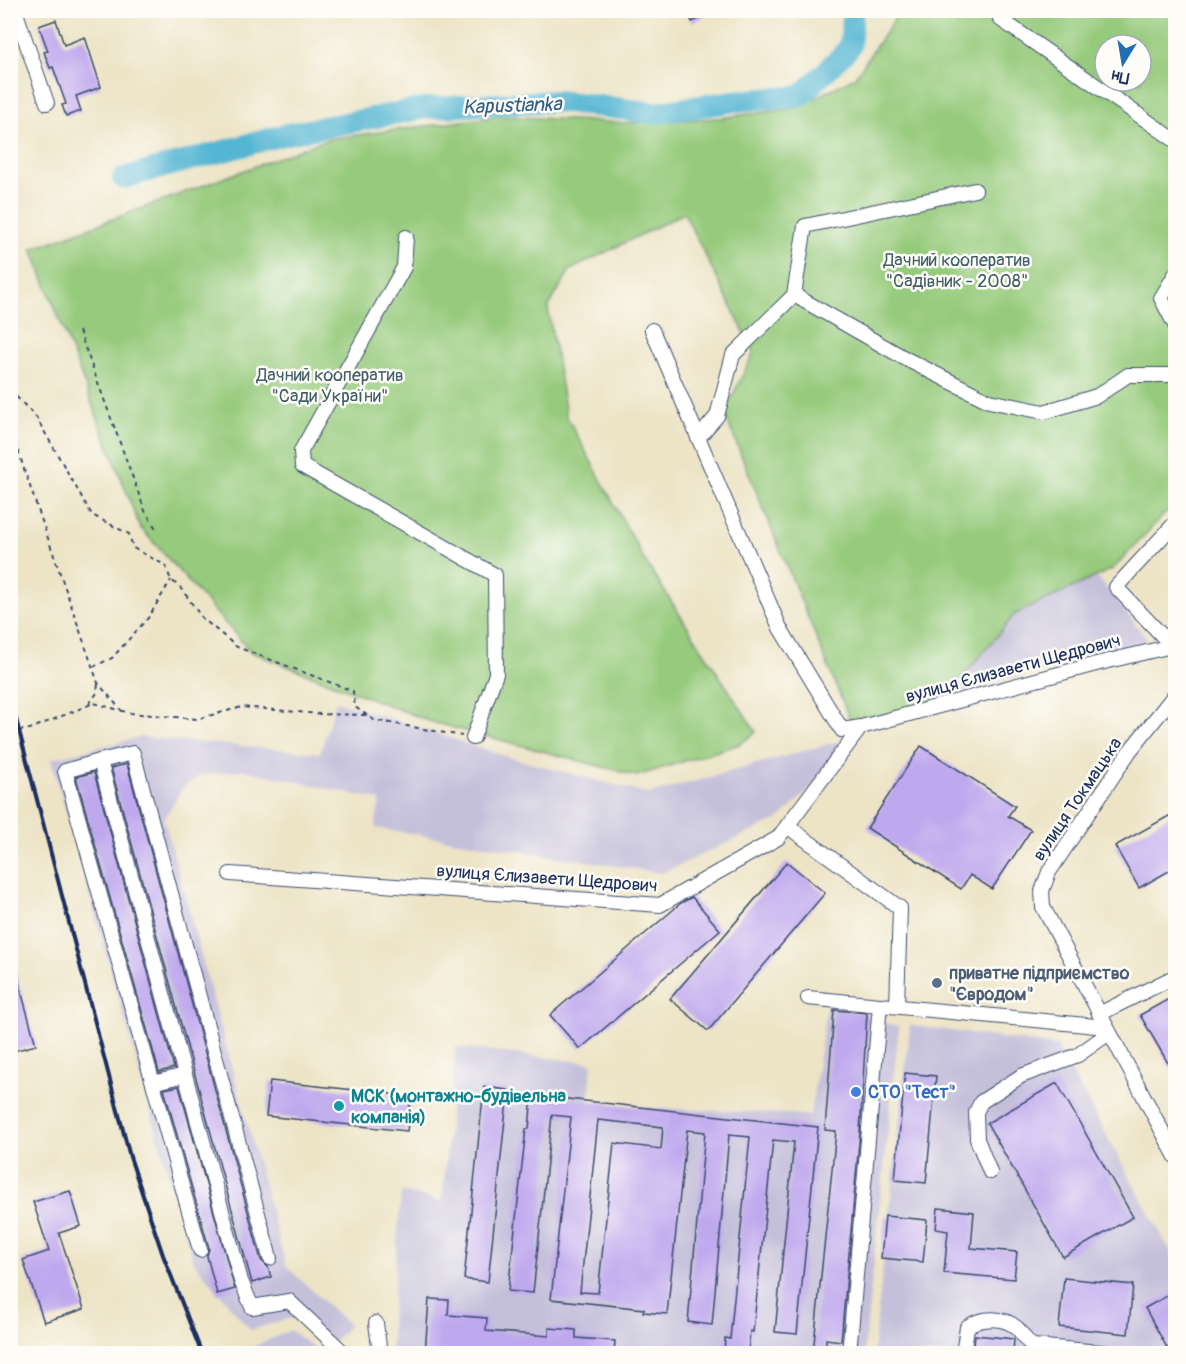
<svg xmlns="http://www.w3.org/2000/svg" width="1186" height="1364" font-family="Pangolin,sans-serif">
	<rect width="100%" height="100%" fill="#fdfcf7"/>
	<filter id="ink" filterUnits="userSpaceOnUse"><feTurbulence type="fractalNoise" baseFrequency=".0167" numOctaves="2"/><feDisplacementMap in="SourceGraphic" scale="12" xChannelSelector="R" yChannelSelector="G"/><feConvolveMatrix kernelMatrix="1 2 1 2 8 2 1 2 1" color-interpolation-filters="sRGB"/></filter>
	<filter id="wash" filterUnits="userSpaceOnUse"><feTurbulence type="fractalNoise" baseFrequency=".008" numOctaves="4" result="noise"/><feDisplacementMap in="SourceGraphic" scale="24" xChannelSelector="R" yChannelSelector="G"/><feGaussianBlur stdDeviation="1.35" result="paint"/><feColorMatrix in="noise" values="0 0 0 0 0 0 0 0 0 0 0 0 0 0 0 0 0 1.4 0 .05"/><feComposite in="paint" operator="in"/></filter>
	<g filter="url(#wash)">
		<rect width="100%" height="100%" fill="#ede4c6"/>
		<g fill="#c5c0da">
			<polygon points="1097,576 1148,640 942,698 1015,614"/>
			<polygon points="336,701 515,759 649,794 840,741 844,756 779,819 662,873 375,828 380,800 243,770 199,776 182,789 164,819 286,1266 349,1325 329,1347 295,1317 250,1330 193,1261 51,759 141,737 320,753"/>
			<polygon points="827,1005 899,1027 864,1353 392,1354 391,1321 401,1192 442,1201 456,1047 592,1063 589,1105 810,1115"/>
			<polygon points="910,1025 1057,1046 1175,1259 1175,1353 873,1354"/>
			<polygon points="290,1330 320,1353 256,1353 253,1347"/>
		</g>
		<path fill="#96ca7b" stroke="#587c6c" stroke-width="1.5" fill-rule="evenodd" d="M 897,11 L 1175,11 L 1175,503 L 1113,569 L 1015,614 L 939,706 L 850,720 L 724,413 L 754,352 L 684,213 L 570,270 L 548,308 L 566,415 L 645,561 L 756,732 L 740,744 L 637,776 L 432,722 L 251,652 L 140,527 L 32,249 L 328,139 L 500,116 L 627,123 L 719,118 L 796,108 L 855,77 L 896,17 ZM 1105,45 L 1141,45 L 1141,81 L 1105,81 Z"/>
		<g fill="none" stroke-linecap="round" stroke-linejoin="round">
			<polyline stroke="#54b6d3" stroke-width="22" points="123,178 287,134 425,108 557,101 655,113 735,101 801,96 850,47 853,10"/>
		</g>
		<g id="blocks">
			<g fill="#bfa9ee" fill-rule="evenodd">
				<polygon points="687,10 719,10 692,22"/>
				<polygon points="56,20 64,45 85,37 101,87 76,96 81,111 66,116 62,105 66,104 53,67 50,68 44,52 48,51 39,26"/>
				<polygon points="921,746 1015,806 1008,816 1031,830 992,889 970,875 961,889 867,828"/>
				<polygon points="127,764 261,1260 268,1267 271,1277 252,1283 111,768"/>
				<polygon points="94,772 174,1068 159,1072 76,777"/>
				<polygon points="1176,812 1176,867 1139,888 1115,846"/>
				<polygon points="787,862 825,893 708,1031 670,999"/>
				<polygon points="692,897 720,930 580,1049 550,1015 681,903"/>
				<polygon points="10,965 14,965 36,1045 10,1052"/>
				<polygon points="1176,995 1176,1077 1140,1015"/>
				<polygon points="834,1010 867,1013 860,1132 841,1341 826,1339 826,1353 813,1353 836,1131 825,1130"/>
				<polygon points="905,1073 936,1076 926,1183 895,1180"/>
				<polygon points="270,1081 411,1096 407,1131 266,1116"/>
				<polygon points="1057,1083 1133,1217 1063,1257 987,1123"/>
				<polygon points="179,1086 235,1289 217,1294 207,1256 209,1248 164,1089"/>
				<polygon points="484,1087 508,1090 488,1282 464,1279"/>
				<path d="M 532,1095 L 818,1127 L 797,1334 L 775,1332 L 794,1142 L 773,1140 L 753,1332 L 750,1331 L 748,1353 L 724,1353 L 725,1338 L 730,1339 L 750,1137 L 729,1135 L 712,1325 L 688,1322 L 705,1132 L 687,1130 L 667,1314 L 643,1312 L 644,1309 L 551,1299 L 571,1117 L 552,1115 L 533,1293 L 508,1291 L 526,1129 L 529,1129 ZM 598,1120 L 663,1127 L 661,1149 L 614,1143 L 598,1293 L 580,1292 Z"/>
				<polygon points="70,1191 81,1226 59,1233 84,1309 44,1322 23,1260 49,1251 33,1202"/>
				<polygon points="938,1208 974,1212 971,1248 1017,1252 1014,1279 944,1273 948,1231 936,1229"/>
				<polygon points="885,1216 927,1220 923,1262 881,1258"/>
				<polygon points="1064,1278 1133,1285 1128,1334 1059,1327"/>
				<polygon points="1176,1291 1176,1353 1170,1353 1145,1308"/>
				<polygon points="429,1299 449,1300 448,1315 487,1318 486,1331 549,1336 549,1328 576,1330 576,1338 615,1341 614,1353 425,1353"/>
				<polygon points="975,1335 1014,1339 1013,1353 973,1353"/>
			</g>
		</g>
	</g>
	<g filter="url(#ink)">
		<use href="#blocks" fill-opacity="0" stroke="#3a4a6e" stroke-width="1.5"/>
		<g fill="none" stroke-linecap="round" stroke-linejoin="round">
			<g stroke="#3a4a6e" stroke-width="16">
				<g id="minor">
					<polyline points="15,10 47,103"/>
					<polyline points="1000,19 1176,141"/>
					<polyline points="406,237 404,267 301,451 302,466 495,575 496,674 473,738"/>
					<polyline points="1176,273 1161,298 1176,327"/>
					<polyline points="794,295 805,226 975,190"/>
					<polyline points="652,330 780,628 842,730 861,727"/>
					<polyline points="698,438 717,416 733,355 794,295 908,360 989,401 1044,412 1097,396 1128,375 1176,375"/>
					<polyline points="1172,646 1116,587 1176,522"/>
					<polyline points="1176,693 1129,752 1049,872 1042,891 1043,907 1176,1157"/>
					<polyline points="100,761 65,771 200,1250"/>
					<polyline points="787,826 900,908 897,1006"/>
					<polyline points="230,874 660,905 778,838 861,727 1096,664 1176,645"/>
					<polyline points="808,998 1106,1027"/>
					<polyline points="1099,1014 1176,976"/>
					<polyline points="153,1083 185,1075"/>
					<polyline points="990,1172 977,1139 976,1112 981,1102 1021,1076 1078,1055 1109,1033"/>
					<polyline points="270,1258 133,753 100,761 241,1281 252,1307 289,1301 345,1354"/>
					<polyline points="376,1323 380,1354"/>
					<polyline points="849,1354 880,1005"/>
					<path d="M 963,1354 L 967,1327 C 981,1317 1004,1316 1017,1328 C 1023,1334 1025,1341 1033,1346 L 1121,1354"/>
				</g>
			</g>
			<g stroke="#3a4a6e" stroke-width="2" stroke-dasharray="4.5 4.5" stroke-linecap="butt">
				<polyline points="79,331 145,511 157,530"/>
				<polyline points="10,390 36,417 92,515 129,534 133,548 165,565 171,580 181,588 202,618 237,647 353,691 355,707 374,720 462,736"/>
				<polyline points="10,425 25,472 98,683 121,710"/>
				<polyline points="93,667 112,658 148,618 171,580"/>
				<polyline points="89,704 97,693 98,683"/>
				<polyline points="10,732 30,729 94,703 130,713 197,719 242,707 319,714 367,715"/>
			</g>
			<use href="#minor" stroke="#fff" stroke-width="14"/>
			<polyline stroke="#1b2f5e" stroke-width="4" points="10,696 130,1157 163,1255 202,1354"/>
		</g>
	</g>
	<circle fill="#5c6f8a" stroke="#fdfcf7" stroke-width="2" cx="937" cy="983" r="6"/>
	<circle fill="#3f7fe0" stroke="#fdfcf7" stroke-width="2" cx="856" cy="1092" r="6"/>
	<circle fill="#0f9aa8" stroke="#fdfcf7" stroke-width="2" cx="339" cy="1106" r="6"/>
	<g text-anchor="middle" stroke-width="5" stroke-linejoin="round" paint-order="stroke">
		<g font-size="18" fill="#405e67" stroke="#fdfcf7">
			<text x="957" y="266">Дачний кооператив<tspan x="957" dy="21">"Садівник - 2008"</tspan></text>
			<text x="330" y="381">Дачний кооператив<tspan x="330" dy="21">"Сади України"</tspan></text>
		</g>
		<g font-size="18" fill="#1b2f5e" stroke="#fdfcf7">
			<text transform="translate(1013 668) rotate(-15)" y="6">вулиця Єлизавети Щедрович</text>
			<text transform="translate(1077 799) rotate(-56)" y="6">вулиця Токмацька</text>
			<text transform="translate(547 878) rotate(4)" y="6">вулиця Єлизавети Щедрович</text>
		</g>
		<g font-size="18" font-weight="bold" fill="#4e5e75" stroke="#fdfcf7" text-anchor="start">
			<text x="949" y="979">приватне підприємство<tspan x="949" dy="21">"Євродом"</tspan></text>
		</g>
		<g font-size="18" font-weight="bold" fill="#366cbe" stroke="#fdfcf7" text-anchor="start">
			<text x="868" y="1098">СТО "Тест"</text>
		</g>
		<g font-size="18" font-weight="bold" fill="#0d838f" stroke="#fdfcf7" text-anchor="start">
			<text x="351" y="1102">МСК (монтажно-будівельна<tspan x="351" dy="21">компанія)</tspan></text>
		</g>
		<g font-size="20" font-style="italic" fill="#2f5e87" stroke="#fdfcf7">
			<text transform="translate(512 105) rotate(-2)" y="7">Kapustianka</text>
		</g>
	</g>
	<rect width="1186" height="1364" fill="none" stroke="#fdfcf7" stroke-width="36"/>
	<g transform="translate(1123 63) rotate(191)"><circle r="28" fill="#fdfcf7" stroke="#a3aaba" stroke-width="1.5"/>
	<path d="M0-4.5L10 22L0 15L-10 22Z" fill="#1f6fb2"/>
	<text y="-9" font-size="16" font-weight="bold" text-anchor="middle" fill="#1b2f5e">Пн</text>
	</g>
</svg>
